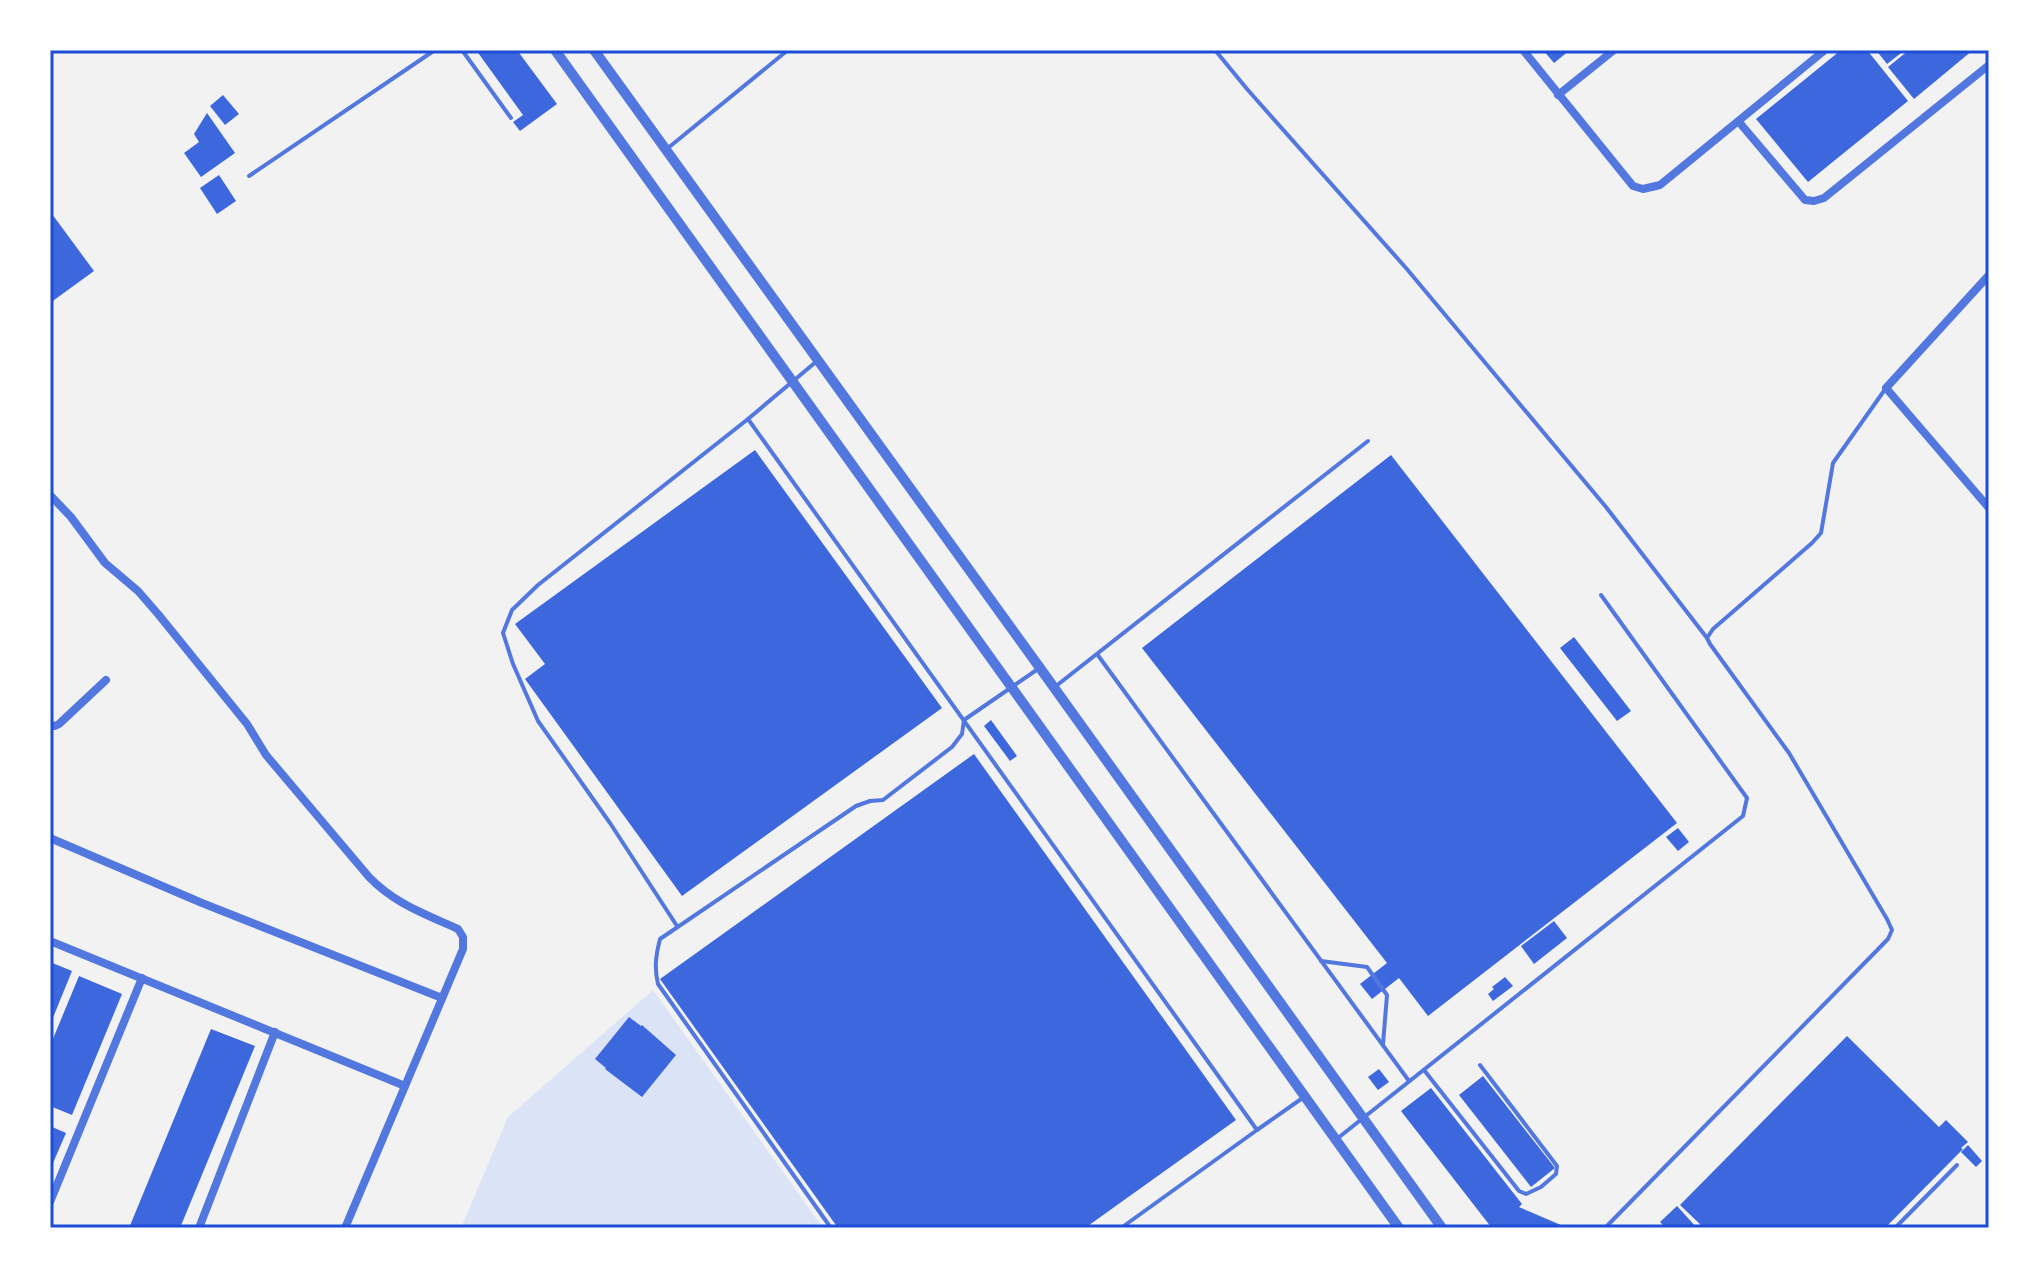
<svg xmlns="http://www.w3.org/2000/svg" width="2039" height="1278" font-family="'Source Serif 4',serif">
	<rect width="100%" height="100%" fill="#f2f2f2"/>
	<polygon fill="#dbe4f7" points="653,990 823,1228 461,1228 508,1117"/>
	<g fill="#3d67dc">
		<polygon points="476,50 517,50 557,104 520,131 513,122 523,115"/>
		<polygon points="1543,50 1570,50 1554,63"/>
		<polygon points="1841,50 1867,50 1908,101 1808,182 1756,119"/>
		<polygon points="1876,50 1905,50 1887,64"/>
		<polygon points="1909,50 1973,50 1914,99 1888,67"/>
		<polygon points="223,95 239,114 225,125 210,106"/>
		<polygon points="207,113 235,153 201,177 184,153 199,142 194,134"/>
		<polygon points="219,175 236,201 217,214 200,188"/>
		<polygon points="52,214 94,271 50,303 50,216"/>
		<polygon points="755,450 942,708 682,896 525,679 545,664 515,624"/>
		<polygon points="1391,455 1677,823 1428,1016 1399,978 1372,999 1360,984 1387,963 1142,648"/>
		<polygon points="1574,637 1631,711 1617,721 1560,648"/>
		<polygon points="991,720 1017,756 1010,761 984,726"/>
		<polygon points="974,754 1236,1120 1085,1228 838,1228 660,979"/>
		<polygon points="1678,828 1689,842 1678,851 1666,837"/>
		<polygon points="1554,921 1567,938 1534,964 1521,946"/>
		<polygon points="50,962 72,971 50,1025"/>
		<polygon points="79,976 122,994 72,1115 50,1106 50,1046"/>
		<polygon points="1505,977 1513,986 1493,1001 1488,994 1494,989 1492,987"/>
		<polygon points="629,1017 641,1026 642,1025 676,1055 642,1097 605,1069 606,1068 595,1059"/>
		<polygon points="211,1029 255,1046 180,1228 129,1228"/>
		<polygon points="1847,1036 1939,1127 1946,1120 1968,1142 1961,1148 1963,1149 1885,1228 1704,1228 1680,1205"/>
		<polygon points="1379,1069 1389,1082 1378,1090 1368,1077"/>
		<polygon points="1483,1076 1555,1168 1531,1187 1459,1095"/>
		<polygon points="1431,1088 1522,1204 1519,1207 1568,1228 1491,1227 1401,1111"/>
		<polygon points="50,1126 66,1133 50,1170"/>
		<polygon points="1968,1145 1982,1161 1976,1167 1961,1152"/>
		<polygon points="1677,1206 1697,1228 1666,1228 1660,1222"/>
	</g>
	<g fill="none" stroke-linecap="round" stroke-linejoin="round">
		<g stroke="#5277de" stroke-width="4">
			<polyline points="462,50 511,118"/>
			<polyline points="1215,50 1247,89 1406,268 1518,402 1606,507 1707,638"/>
			<polyline points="668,148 788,50"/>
			<polyline points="249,176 435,50"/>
			<polyline points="748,419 1257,1130 1121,1228"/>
			<polyline points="1097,654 1409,1081"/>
			<polyline points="1056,686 1368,441"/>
			<polyline points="677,926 610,823 538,721 513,664 503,633 512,610 538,585 748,419 817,361"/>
			<polyline points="1321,961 1367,967 1387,995 1383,1044"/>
			<polyline points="1424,1070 1519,1191 1526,1194 1541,1187 1556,1174 1557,1166 1480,1065"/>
			<polyline points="1257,1130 1304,1097"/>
			<polyline points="1338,1138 1743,816 1747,798 1601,595"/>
			<path d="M 831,1228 L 658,984 C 654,967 656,955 660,939 L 856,806 L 870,801 L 883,800 L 952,747 L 962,734 L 964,720 L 1038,669"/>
			<polyline points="1605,1228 1888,939 1892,930 1887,919 1789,753 1710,644 1707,638 1713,629 1812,543 1821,533 1833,463 1886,388"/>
			<polyline points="1895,1228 1957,1165"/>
		</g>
		<g stroke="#5277de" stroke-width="8">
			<polyline points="1523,50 1633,186 1643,189 1660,185 1825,50"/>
			<polyline points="1558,95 1614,50"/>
			<polyline points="1739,122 1805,200 1814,201 1824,198 1989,65"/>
			<polyline points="1989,275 1886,388 1989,508"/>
			<path d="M 50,495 L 71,517 L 105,563 L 138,591 L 158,614 L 247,724 L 266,755 L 369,877 C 395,904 425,914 458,929 L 463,937 L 463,949 L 345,1228"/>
			<polyline points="50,725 55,726 59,724 106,680"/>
			<polyline points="50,838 202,903 442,998"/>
			<polyline points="50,941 405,1086"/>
			<polyline points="50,1202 142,978"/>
			<polyline points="199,1228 275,1032"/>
		</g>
		<g stroke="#5277de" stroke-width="10">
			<polyline points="555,50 1399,1228"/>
			<polyline points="594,50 1040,668 1442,1228"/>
		</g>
	</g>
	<rect width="2039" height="1278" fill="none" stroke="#ffffff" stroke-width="104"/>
	<rect x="52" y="52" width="1935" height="1174" fill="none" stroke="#1d4ed8" stroke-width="3"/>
</svg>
